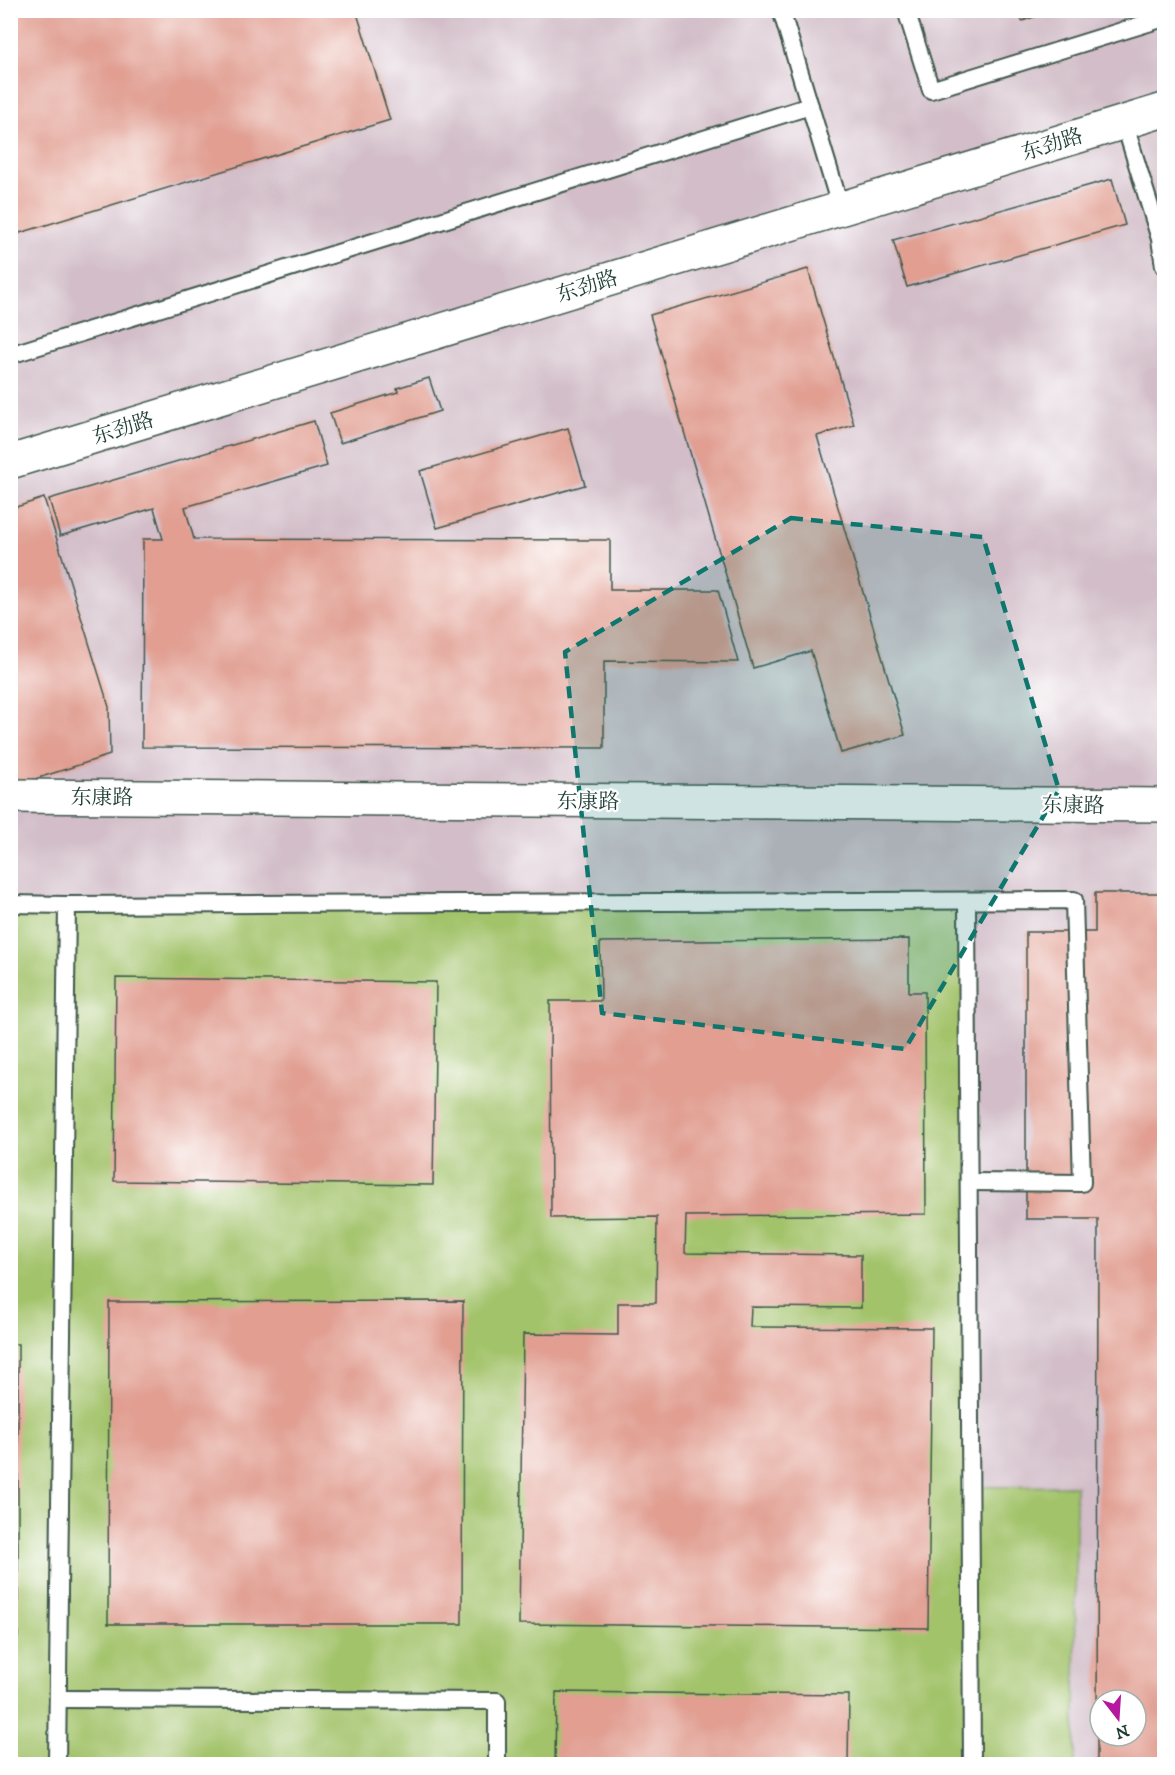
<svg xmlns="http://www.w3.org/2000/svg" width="1175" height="1775" font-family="'IM FELL DW Pica','Noto Serif SC',serif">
	<rect width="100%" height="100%" fill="#fff"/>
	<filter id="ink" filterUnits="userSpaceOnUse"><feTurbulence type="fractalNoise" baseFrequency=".0167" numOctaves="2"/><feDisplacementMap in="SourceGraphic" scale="12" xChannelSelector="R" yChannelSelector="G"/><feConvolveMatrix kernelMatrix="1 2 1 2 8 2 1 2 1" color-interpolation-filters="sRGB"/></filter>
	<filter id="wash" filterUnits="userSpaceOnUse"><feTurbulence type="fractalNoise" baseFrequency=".008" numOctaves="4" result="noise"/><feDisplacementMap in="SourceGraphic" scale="24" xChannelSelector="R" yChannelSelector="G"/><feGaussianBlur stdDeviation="1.35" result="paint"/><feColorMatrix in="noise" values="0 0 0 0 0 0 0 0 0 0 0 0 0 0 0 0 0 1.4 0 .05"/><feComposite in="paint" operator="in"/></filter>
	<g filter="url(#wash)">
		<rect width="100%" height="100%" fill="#f3e6ce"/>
		<path fill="#d2bdc8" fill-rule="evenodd" d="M 11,11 L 1164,11 L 1164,1764 L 11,1764 ZM 1100,1700 L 1136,1700 L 1136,1736 L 1100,1736 Z"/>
		<polygon fill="#a3c36b" stroke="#618050" stroke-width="1.5" points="967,902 971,1487 1076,1486 1075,1764 11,1764 11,904"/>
		<g id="blocks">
			<g fill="#e19e91" fill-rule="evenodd">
				<polygon points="10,10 356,10 390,120 10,236"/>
				<polygon points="1019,10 1052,10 1052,11 1022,21"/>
				<polygon points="1112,179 1125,225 907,287 893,240"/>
				<polygon points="808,269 854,425 817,436 905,735 841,753 811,651 753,668 650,315"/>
				<polygon points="429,378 440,411 340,443 330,413 398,392 397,388"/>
				<polygon points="314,421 327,466 185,507 194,539 610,540 610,590 718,590 738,662 604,661 604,748 142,747 143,539 163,539 154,508 60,536 49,499"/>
				<polygon points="568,428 585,485 437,528 420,471"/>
				<polygon points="44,498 109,707 110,755 10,787 10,509"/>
				<path d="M 1095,893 L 1164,893 L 1164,1764 L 1097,1764 L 1098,1219 L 1026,1219 L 1026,932 L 1095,932 ZM 1100,1700 L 1136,1700 L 1136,1736 L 1100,1736 Z"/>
				<polygon points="909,939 909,992 925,992 926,1214 686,1216 685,1253 861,1255 861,1308 751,1307 750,1327 932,1328 928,1628 519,1624 523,1334 618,1335 618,1303 656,1303 657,1217 551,1218 550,1001 601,1001 600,942"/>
				<polygon points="116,978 436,982 433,1185 114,1181"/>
				<polygon points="463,1301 462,1624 108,1624 109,1302"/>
				<rect x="10" y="1344" width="8" height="293"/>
				<polygon points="556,1692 849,1695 848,1764 555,1764"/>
			</g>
		</g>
	</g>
	<g filter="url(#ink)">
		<use href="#blocks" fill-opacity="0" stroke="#3f564b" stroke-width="1.5"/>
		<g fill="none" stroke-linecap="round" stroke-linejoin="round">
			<g stroke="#3f564b" stroke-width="20">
				<g id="service">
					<polyline points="781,10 841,209"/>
					<polyline points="906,10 931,90 1164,18"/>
					<polyline points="1124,122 1160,239 1164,266"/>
					<polyline points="10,355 810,106"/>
					<polyline points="967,902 972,1764"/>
					<polyline points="10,904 67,905 57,1764"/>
					<polyline points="67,905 1074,900 1082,1183 969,1182"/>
					<polyline points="58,1699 497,1701 497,1764"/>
				</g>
			</g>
			<g stroke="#3f564b" stroke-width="36">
				<g id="tertiary">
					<polyline points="10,462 1164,110"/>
					<polyline points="10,796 1164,805"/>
				</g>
			</g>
			<use href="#service" stroke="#fff" stroke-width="16"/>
			<use href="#tertiary" stroke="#fff" stroke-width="33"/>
		</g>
	</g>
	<path fill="#0f766e" fill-opacity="0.2" stroke="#0f766e" stroke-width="4.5" stroke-dasharray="12 8" stroke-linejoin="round" d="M 791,518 L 983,537 L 1059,790 L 905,1049 L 602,1013 L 565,652 Z"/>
	<g text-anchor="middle" stroke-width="4.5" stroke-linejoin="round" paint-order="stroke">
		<g font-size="21" fill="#1f3d34" stroke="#fff">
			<text transform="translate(1052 144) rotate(-17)" y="7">东劲路</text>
			<text transform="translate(587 286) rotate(-17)" y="7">东劲路</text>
			<text transform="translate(123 428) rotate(-17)" y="7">东劲路</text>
			<text x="102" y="804">东康路</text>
			<text x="588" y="808">东康路</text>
			<text transform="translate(1073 805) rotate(1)" y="7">东康路</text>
		</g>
	</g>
	<rect width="1175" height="1775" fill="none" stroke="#fff" stroke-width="36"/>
	<g transform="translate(1118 1718) rotate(163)"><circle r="28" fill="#ffffff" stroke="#a5b1ae" stroke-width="1.5"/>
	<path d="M0-4.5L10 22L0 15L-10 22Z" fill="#b5179e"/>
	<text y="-9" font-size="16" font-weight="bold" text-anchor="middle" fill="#1f3d34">N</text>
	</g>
</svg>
